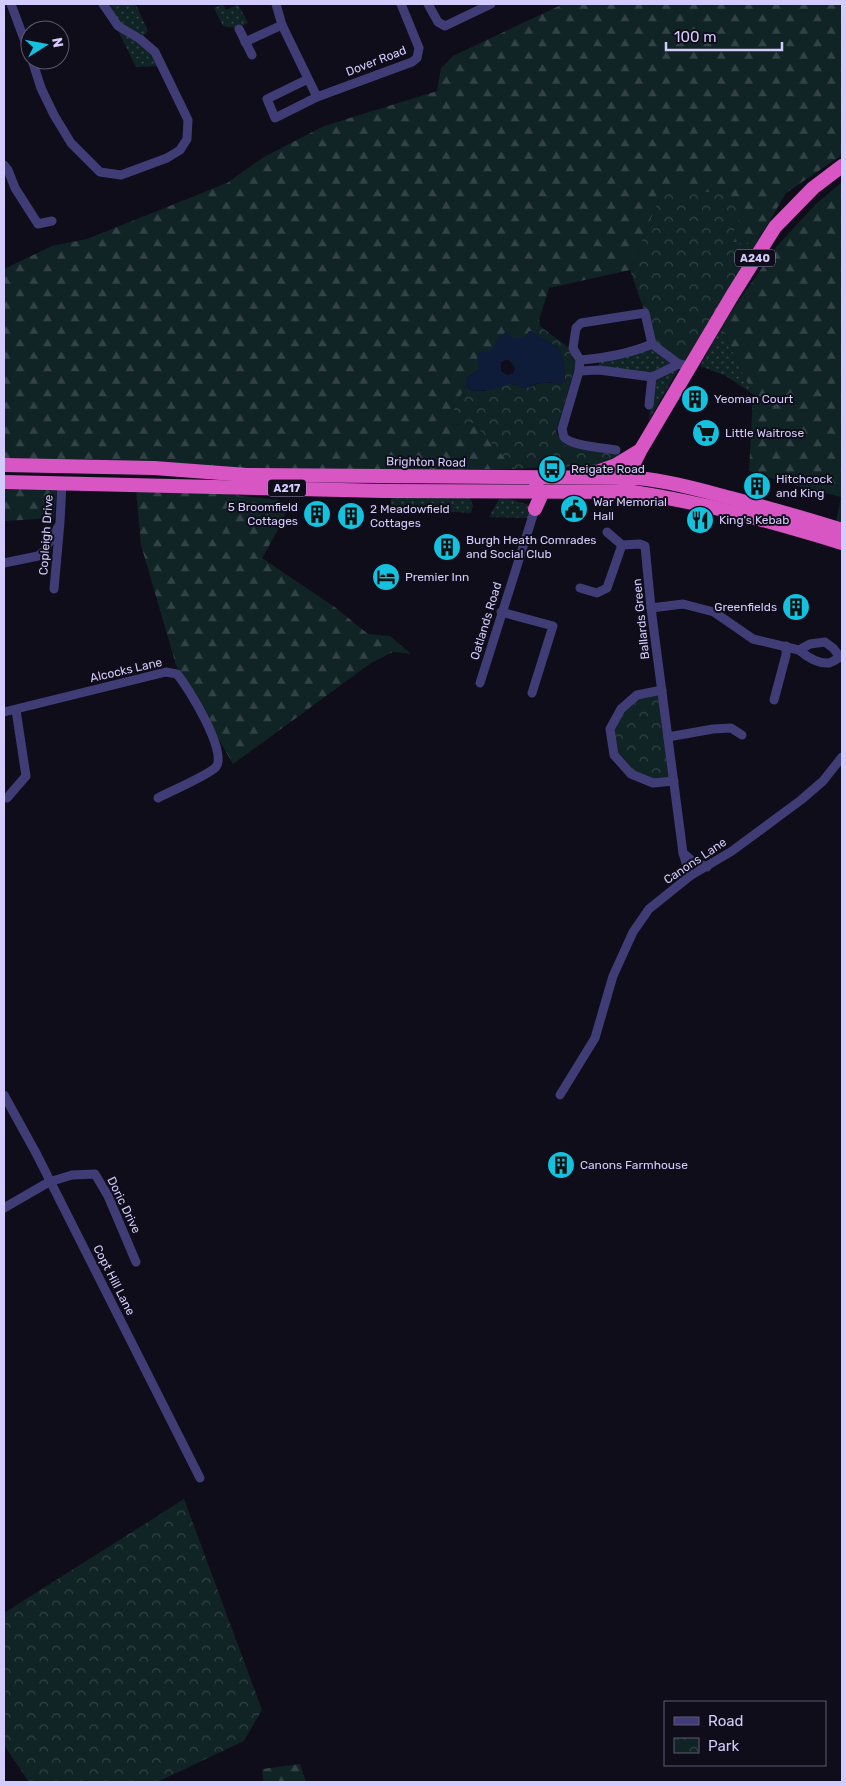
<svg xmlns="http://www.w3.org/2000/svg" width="846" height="1786" font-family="Rubik,sans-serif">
	<defs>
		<pattern id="grass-dots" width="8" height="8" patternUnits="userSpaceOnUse" patternTransform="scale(1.25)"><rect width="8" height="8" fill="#102425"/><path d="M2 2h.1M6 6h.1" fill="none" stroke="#324246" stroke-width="1.8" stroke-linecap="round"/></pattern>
		<pattern id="forest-firs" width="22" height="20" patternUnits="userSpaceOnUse" patternTransform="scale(1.25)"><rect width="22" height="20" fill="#102425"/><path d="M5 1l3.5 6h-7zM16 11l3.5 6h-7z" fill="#324246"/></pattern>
		<pattern id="park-crowns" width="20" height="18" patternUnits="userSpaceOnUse" patternTransform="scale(1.25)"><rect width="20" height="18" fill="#102425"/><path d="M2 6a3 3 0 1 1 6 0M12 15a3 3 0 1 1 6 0" fill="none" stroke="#324246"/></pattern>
	</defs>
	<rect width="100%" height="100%" fill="#100d1b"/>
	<g fill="url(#grass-dots)">
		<polygon points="103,4 137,4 136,5 148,31 140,40 162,66 136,67 118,31 118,26"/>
		<polygon points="223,4 226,10 238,4 248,23 237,28 223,26 214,8"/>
		<polygon points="727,318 724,334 753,394 726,376 700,366"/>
		<polygon points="652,344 679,364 678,370 649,420 652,378 599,370 599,359"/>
		<polygon points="398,494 469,495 473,506 471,513 391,508 391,499"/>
		<polygon points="506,498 529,505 531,509 529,518 489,517 499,499"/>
	</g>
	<g fill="url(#forest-firs)">
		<polygon points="563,4 842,4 842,155 786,193 763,232 747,243 733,242 734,231 743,209 664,187 630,270 549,288 539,320 540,326 534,334 527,335 524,338 499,338 491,352 480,352 479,370 466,378 466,385 455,406 451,425 473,423 515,469 296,470 4,460 4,269 52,246 87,239 227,183 264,157 324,126 437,91 441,68 453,56"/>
		<polygon points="842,182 842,524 836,522 841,497 793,485 749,471 753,394 724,334 727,318 777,246 815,205"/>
		<polygon points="4,487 57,488 54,518 4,521"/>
		<polygon points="136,490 192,490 278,500 288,505 282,523 262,558 336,608 368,634 390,636 411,654 393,652 371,663 233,764 176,665 141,545"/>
		<polygon points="300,1764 306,1782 265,1782 263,1780 262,1769"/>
	</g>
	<g fill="url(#park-crowns)">
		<polygon points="664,187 728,194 743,209 734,231 733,242 747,243 763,232 685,361 679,364 652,344 645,313 630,270"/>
		<path d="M 540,326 L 569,348 L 576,363 L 556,432 L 565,445 L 606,452 L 626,454 L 609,465 L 577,469 L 561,466 L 515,469 L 473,423 L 450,425 L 455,406 L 466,385 L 471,391 L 484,391 L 510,384 L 531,387 C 538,382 551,382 559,384 L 565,381 C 563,346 564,350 534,334 Z"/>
		<polygon points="662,690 674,781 653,783 631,774 614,755 610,729 637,695"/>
		<polygon points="184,1499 262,1710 244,1741 157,1782 29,1782 4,1745 4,1613"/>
	</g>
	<path fill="#0e1c39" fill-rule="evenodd" d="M 507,331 L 512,338 L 524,338 L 529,331 L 532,331 L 534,334 C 564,350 563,346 565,381 L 559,385 L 551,382 L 535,384 L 531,387 L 522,388 L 515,384 L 510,384 L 491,390 L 471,391 L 466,385 L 466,378 L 479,370 L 477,355 L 480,352 L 491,352 L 499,338 ZM 505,360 L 509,360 L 515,368 L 514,372 L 509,375 L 505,374 L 501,371 L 501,362 Z"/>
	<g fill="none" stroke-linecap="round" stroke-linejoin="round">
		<g stroke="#403c76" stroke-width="9">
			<polyline points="11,4 30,55"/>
			<polyline points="276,4 282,25 317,97 275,118 267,99 308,79"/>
			<polyline points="428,4 438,22 445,26 491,4"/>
			<polyline points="239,29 252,55"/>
			<polyline points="245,42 282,25"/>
			<polyline points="32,60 41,88 54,115 71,143 100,172 121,175 167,158 180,150 187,139 188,120 155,52 140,39 118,26 103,4"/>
			<polyline points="317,97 412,62 417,58 419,48 401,4"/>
			<polyline points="4,165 8,170 15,188 38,224 52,221"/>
			<polyline points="652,344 679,364"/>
			<path d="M 580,360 C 605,358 629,354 652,344 L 645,313 L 581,323 L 576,328 L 573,348 L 580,360 L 579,371 L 562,429 C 563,432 563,435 564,437 C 570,446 606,448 616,450"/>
			<polyline points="579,371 599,370 652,377 679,364 689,366"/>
			<polyline points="649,405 652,377"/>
			<polyline points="607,532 622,545"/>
			<polyline points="4,563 38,556 44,551 58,527"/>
			<polyline points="580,588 597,593 607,588 622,545 640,544 645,546 651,608 683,853 691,860 707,867"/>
			<polyline points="54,589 60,522 62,482"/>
			<polyline points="651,608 683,604 714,612 753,639 799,650 810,644 825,642 833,648 840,657"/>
			<polyline points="501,612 553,626 532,693"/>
			<path d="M 799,650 C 806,656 818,664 829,663 C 832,662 837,659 840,657 L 842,658"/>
			<polyline points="480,683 535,509"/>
			<polyline points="662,690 637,695 621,709 610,729 614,755 631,774 653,783 674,781"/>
			<polyline points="774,700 786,655 786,646"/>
			<path d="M 4,712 L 166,672 L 177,674 C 188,687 228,752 216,767 C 209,775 169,792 158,798"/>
			<polyline points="668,737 713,729 731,728 742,735"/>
			<polyline points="7,798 26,776 16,710"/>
			<polyline points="683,853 690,876"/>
			<polyline points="4,1095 36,1153 200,1478"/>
			<polyline points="560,1095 595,1038 613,976 633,932 649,909 690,876 732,851 801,800 823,781 842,757"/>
			<polyline points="4,1208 49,1182 72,1175 95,1174 108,1196 136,1262"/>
		</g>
		<g stroke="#d856c4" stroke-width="14">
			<path d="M 4,465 L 154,468 L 247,475 L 637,478 C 669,481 700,490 731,498 C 768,508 805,518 842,530"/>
			<polyline points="594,473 616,465 639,451"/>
			<path d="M 4,482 L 384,491 L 633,492 C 705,503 773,522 842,543"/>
			<polyline points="625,485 627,478 640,451 733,294 775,227 813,188 842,166"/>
			<polyline points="535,509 540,498 536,483"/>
		</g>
	</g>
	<defs>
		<g id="building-disc" transform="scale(1.4375)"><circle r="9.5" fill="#13c2df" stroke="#100d1b"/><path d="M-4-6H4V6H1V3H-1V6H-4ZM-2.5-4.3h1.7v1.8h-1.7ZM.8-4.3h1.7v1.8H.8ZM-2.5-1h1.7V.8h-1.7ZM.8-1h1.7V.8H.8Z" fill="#111"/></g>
		<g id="supermarket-disc" transform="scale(1.4375)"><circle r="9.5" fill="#13c2df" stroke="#100d1b"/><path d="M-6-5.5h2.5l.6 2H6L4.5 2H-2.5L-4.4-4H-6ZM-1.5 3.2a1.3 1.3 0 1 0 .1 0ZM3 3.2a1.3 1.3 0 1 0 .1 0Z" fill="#111"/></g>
		<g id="bus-disc" transform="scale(1.4375)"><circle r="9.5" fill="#13c2df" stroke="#100d1b"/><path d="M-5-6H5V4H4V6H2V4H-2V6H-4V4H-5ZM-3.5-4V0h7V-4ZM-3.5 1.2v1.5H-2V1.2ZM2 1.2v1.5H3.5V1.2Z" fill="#111"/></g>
		<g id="civic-disc" transform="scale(1.4375)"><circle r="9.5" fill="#13c2df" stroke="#100d1b"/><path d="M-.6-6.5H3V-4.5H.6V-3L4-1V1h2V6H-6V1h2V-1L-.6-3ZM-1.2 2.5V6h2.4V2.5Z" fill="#111"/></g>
		<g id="restaurant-disc" transform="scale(1.4375)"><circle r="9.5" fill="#13c2df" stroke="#100d1b"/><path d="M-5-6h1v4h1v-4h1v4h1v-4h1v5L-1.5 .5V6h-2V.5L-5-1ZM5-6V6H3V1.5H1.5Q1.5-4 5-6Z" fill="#111"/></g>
		<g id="hotel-disc" transform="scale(1.4375)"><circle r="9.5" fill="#13c2df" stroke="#100d1b"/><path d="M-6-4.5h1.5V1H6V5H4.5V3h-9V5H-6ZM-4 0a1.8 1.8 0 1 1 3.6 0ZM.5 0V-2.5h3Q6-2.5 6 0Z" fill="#111"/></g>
	</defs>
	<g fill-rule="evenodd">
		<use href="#building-disc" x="695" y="399"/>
		<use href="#supermarket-disc" x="706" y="433"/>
		<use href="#bus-disc" x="552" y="469"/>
		<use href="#building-disc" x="757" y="486"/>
		<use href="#civic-disc" x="574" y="509"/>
		<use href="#building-disc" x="317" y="514"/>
		<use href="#building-disc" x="351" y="516"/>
		<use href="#restaurant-disc" x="700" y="520"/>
		<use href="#building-disc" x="447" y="547"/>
		<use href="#hotel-disc" x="386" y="577"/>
		<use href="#building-disc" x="796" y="607"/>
		<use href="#building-disc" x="561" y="1165"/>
	</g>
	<g text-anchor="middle" stroke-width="4" stroke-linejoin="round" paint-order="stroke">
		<g fill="#100d1b" stroke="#9892b8" stroke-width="1">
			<rect x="735" y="249.5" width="40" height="17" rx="4"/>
			<rect x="268" y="479.5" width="38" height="17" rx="4"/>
		</g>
		<g font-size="11" font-weight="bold" fill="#d3cbfb">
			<text x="755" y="262">A240</text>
			<text x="287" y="492">A217</text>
		</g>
		<g font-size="12" fill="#d3cbfb" stroke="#100d1b">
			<text transform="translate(376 61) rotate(-21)" y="4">Dover Road</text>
			<text transform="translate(426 462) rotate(1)" y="4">Brighton Road</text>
			<text transform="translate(46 535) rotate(-86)" y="4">Copleigh Drive</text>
			<text transform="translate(641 619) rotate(-96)" y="4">Ballards Green</text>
			<text transform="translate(486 621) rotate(-73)" y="4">Oatlands Road</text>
			<text transform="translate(126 670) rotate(-13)" y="4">Alcocks Lane</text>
			<text transform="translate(695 861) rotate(-34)" y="4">Canons Lane</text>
			<text transform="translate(124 1205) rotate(64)" y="4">Doric Drive</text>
			<text transform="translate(114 1280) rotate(63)" y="4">Copt Hill Lane</text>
		</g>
		<g font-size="12" fill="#d3cbfb" stroke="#100d1b" text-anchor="start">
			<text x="714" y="403">Yeoman Court</text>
			<text x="725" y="437">Little Waitrose</text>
			<text x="571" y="473">Reigate Road</text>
			<text x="776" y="483">Hitchcock<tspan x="776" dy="14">and King</tspan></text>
			<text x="593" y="506">War Memorial<tspan x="593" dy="14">Hall</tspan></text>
			<text x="298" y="511" text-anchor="end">5 Broomfield<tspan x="298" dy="14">Cottages</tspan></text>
			<text x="370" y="513">2 Meadowfield<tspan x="370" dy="14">Cottages</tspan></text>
			<text x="719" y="524">King's Kebab</text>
			<text x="466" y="544">Burgh Heath Comrades<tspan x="466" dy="14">and Social Club</tspan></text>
			<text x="405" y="581">Premier Inn</text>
			<text x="777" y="611" text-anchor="end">Greenfields</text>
			<text x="580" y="1169">Canons Farmhouse</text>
		</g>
	</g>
	<rect width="846" height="1786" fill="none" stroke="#d3cbfb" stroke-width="10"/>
	<rect x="664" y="1701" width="162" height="65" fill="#100d1b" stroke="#5e5975"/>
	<rect x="674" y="1717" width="25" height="8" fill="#403c76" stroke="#5e5975"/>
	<text x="708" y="1726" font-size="15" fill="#d3cbfb">Road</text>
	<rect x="674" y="1738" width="25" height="15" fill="url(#park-crowns)" stroke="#5e5975"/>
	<text x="708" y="1751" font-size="15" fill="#d3cbfb">Park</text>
	<g transform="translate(45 45) rotate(79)"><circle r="24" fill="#100d1b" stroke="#5e5975"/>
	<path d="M0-4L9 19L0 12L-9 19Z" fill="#13c2df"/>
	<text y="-8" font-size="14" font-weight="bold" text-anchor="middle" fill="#d3cbfb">N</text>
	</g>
	<path d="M666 42v8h116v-8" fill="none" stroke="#d3cbfb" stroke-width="2.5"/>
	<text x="674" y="42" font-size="15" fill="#d3cbfb" stroke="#100d1b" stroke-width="4" paint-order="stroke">100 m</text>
</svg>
